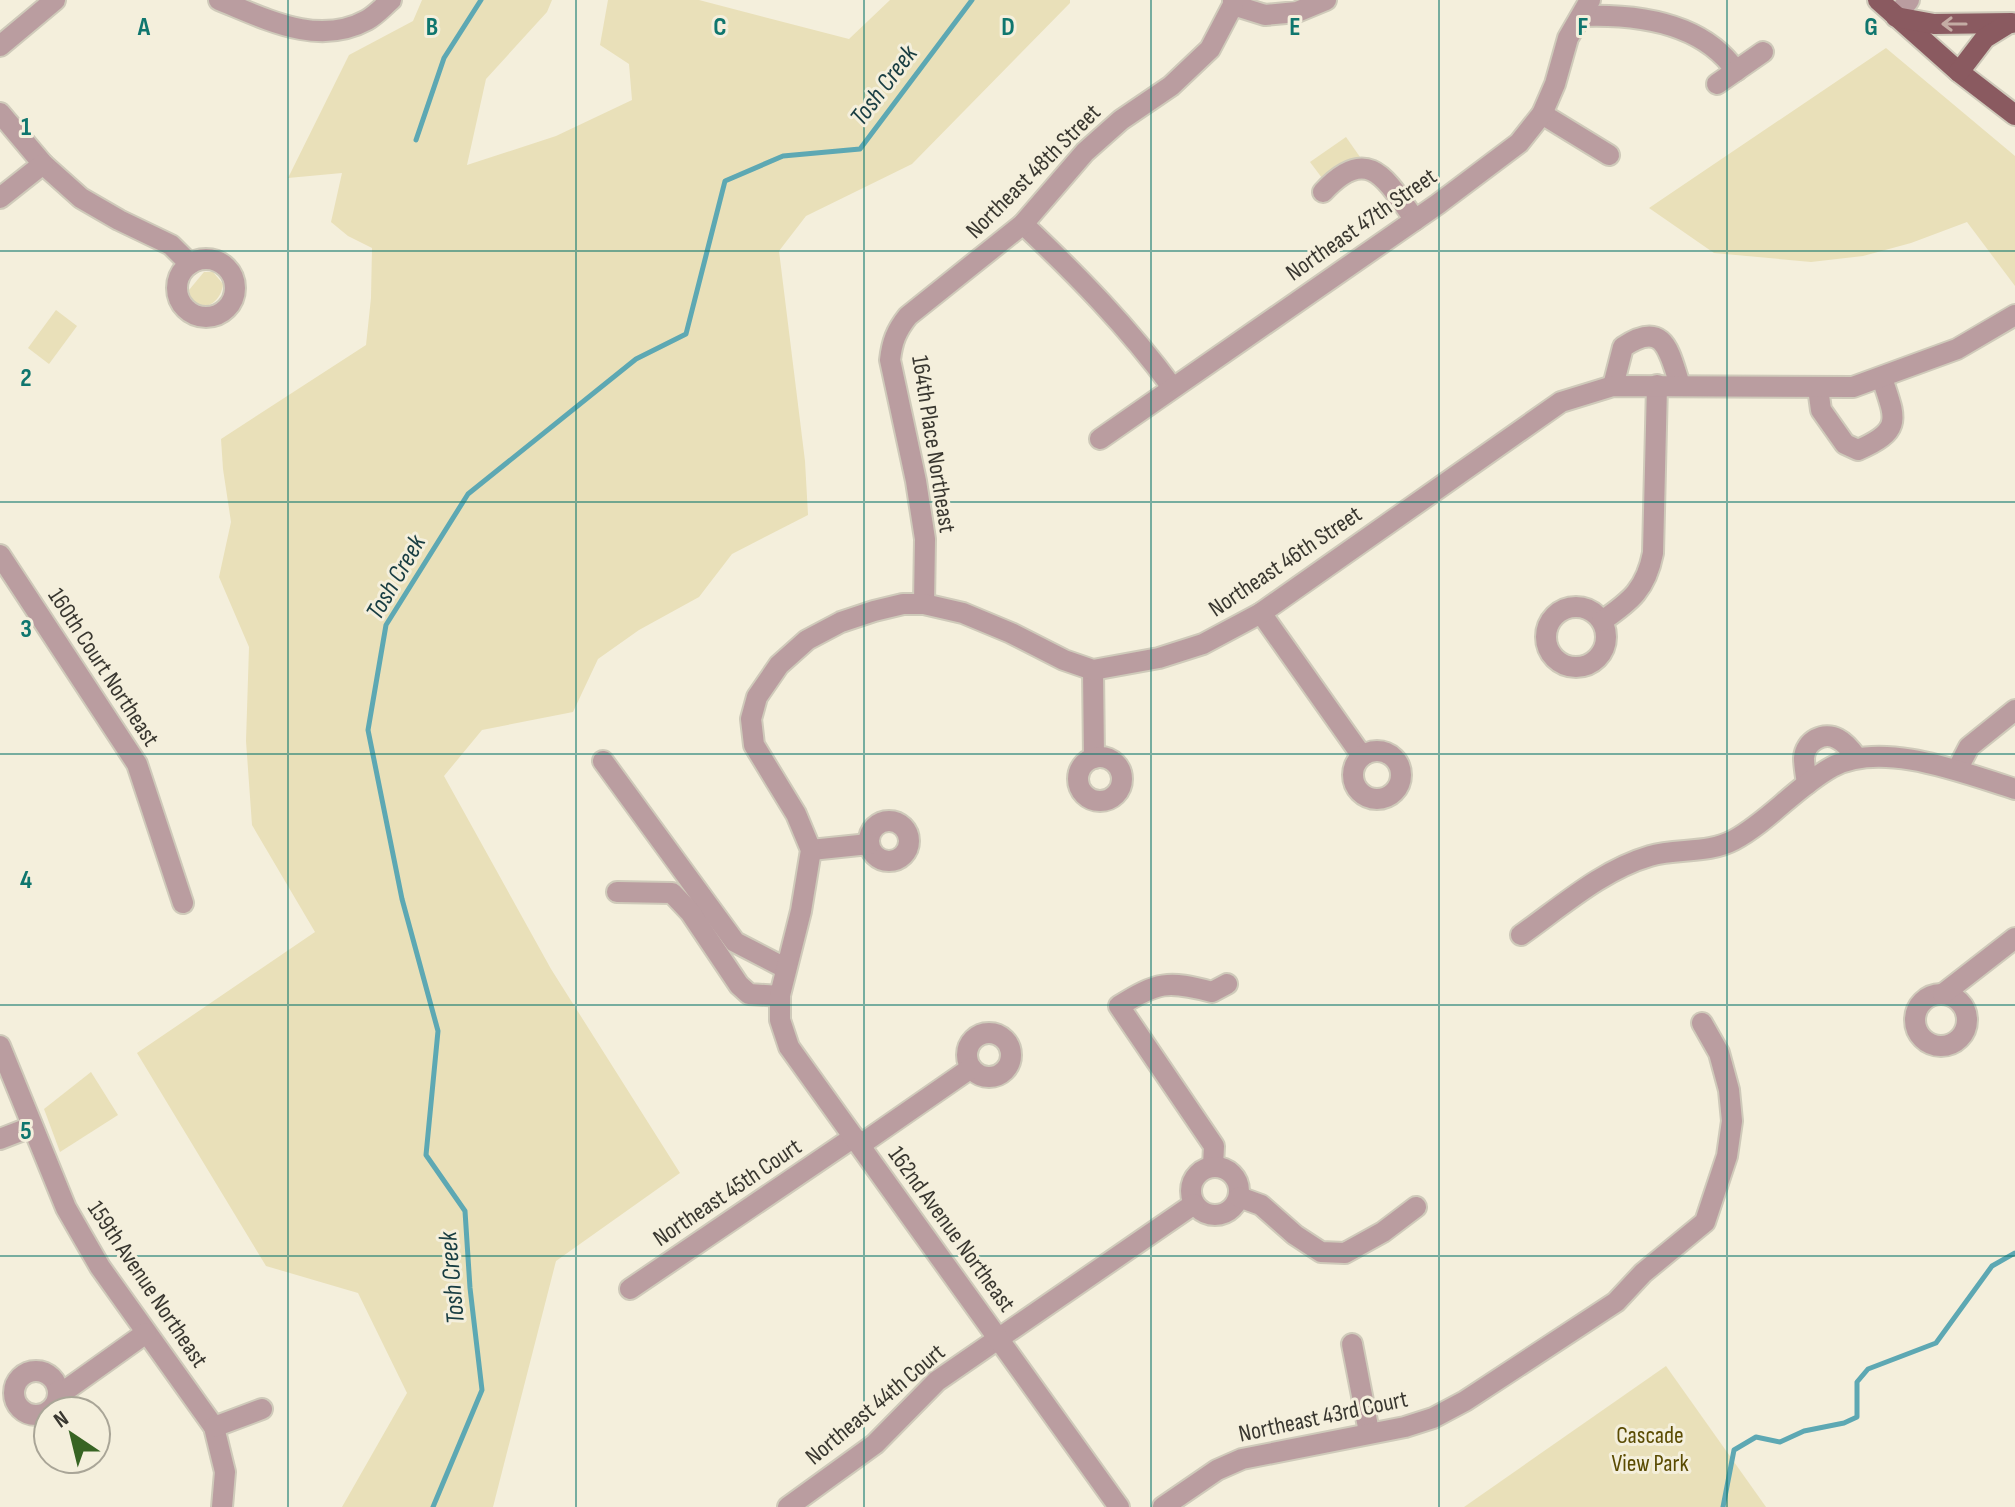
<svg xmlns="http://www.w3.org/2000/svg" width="2015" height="1507" font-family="'Sofia Sans Condensed',sans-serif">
	<rect width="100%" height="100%" fill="#f4efdc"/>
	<g fill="#e9e0b9">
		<polygon points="422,0 552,0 547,12 486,79 467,165 556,136 632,100 629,64 600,45 608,0 699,0 849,39 890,0 1070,0 1070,3 912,164 806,216 779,251 805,461 808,515 732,554 699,597 639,630 598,659 573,712 482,730 444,776 551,969 680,1173 556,1261 493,1507 342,1507 407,1393 358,1293 266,1266 137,1053 315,932 252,825 246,741 249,647 219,577 231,522 223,469 221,439 366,345 371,298 372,248 348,236 331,222 342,173 288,178 349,55 413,21"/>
		<polygon points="1886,48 2015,156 2015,286 1967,222 1911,243 1863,256 1811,262 1714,253 1649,208"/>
		<polygon points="1346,137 1360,157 1325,182 1310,162"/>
		<path d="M 204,272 L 213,272 L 223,284 C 222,296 213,307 200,307 L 191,302 L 189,290 Z"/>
		<polygon points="56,310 77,326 49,364 28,348"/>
		<polygon points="91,1072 118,1115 60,1152 44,1109"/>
		<polygon points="1666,1366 1766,1507 1464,1507"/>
	</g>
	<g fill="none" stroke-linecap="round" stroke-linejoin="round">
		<g stroke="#5da8b3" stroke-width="5">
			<polyline points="416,140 444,58 481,0"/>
			<polyline points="433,1507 482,1390 470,1288 465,1211 426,1155 438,1031 402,899 368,730 386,625 468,494 636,359 686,334 725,181 783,156 860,149 972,0"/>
			<polyline points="1723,1507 1734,1450 1756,1437 1780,1442 1804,1431 1844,1423 1857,1417 1857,1382 1868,1369 1936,1343 1992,1266 2015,1253"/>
		</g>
		<g stroke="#cfcaba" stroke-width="24">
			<g id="minor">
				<path d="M 219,0 C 266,19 318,47 367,20 C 376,15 384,6 391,0"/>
				<polyline points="1233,5 1265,15 1297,12 1326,0"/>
				<path d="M 1582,16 C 1638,14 1702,22 1736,71"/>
				<polyline points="1896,17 1909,0"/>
				<polyline points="0,46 55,0"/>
				<polyline points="1717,84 1763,52"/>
				<polyline points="0,113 43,164 81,198 119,220 171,245 190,264"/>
				<polyline points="1542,114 1609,155"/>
				<path d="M 1323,192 C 1368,143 1386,179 1415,220"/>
				<polyline points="0,198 43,164"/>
				<path d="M 1023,224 C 1077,275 1128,327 1172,387"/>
				<circle cx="206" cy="288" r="29"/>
				<path d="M 1613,386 L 1623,347 C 1665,319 1669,352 1680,385"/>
				<path d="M 1818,388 L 1821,410 L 1845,444 L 1858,450 C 1904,430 1895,418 1882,378"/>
				<polyline points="1100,439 1438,204 1519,143 1542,114 1555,84 1568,38 1590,0"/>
				<polyline points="0,555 137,764 183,903"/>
				<path d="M 924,604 L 925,539 L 916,481 L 890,360 C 892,342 896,331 908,316 L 1023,224 L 1085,152 L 1121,120 L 1171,86 L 1210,49 L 1233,5 L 1233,0"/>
				<circle cx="1576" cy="637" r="30"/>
				<polyline points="1261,613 1362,756"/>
				<path d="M 1602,621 C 1631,601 1646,589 1653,553 L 1657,385"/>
				<polyline points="1093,670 1094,758"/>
				<circle cx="1377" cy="775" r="24"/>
				<circle cx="1100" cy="779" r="22"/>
				<polyline points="603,761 735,942 785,968"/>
				<polyline points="1957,770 1969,747 2015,710"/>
				<path d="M 1807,784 C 1806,776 1804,766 1804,758 C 1805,741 1824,731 1838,739 C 1846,743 1852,751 1857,758"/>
				<circle cx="889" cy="841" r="20"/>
				<polyline points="811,850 869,844"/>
				<polyline points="617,892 672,893 690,912 739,985 749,994 780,996"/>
				<path d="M 1521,935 C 1562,906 1602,870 1650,856 C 1677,848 1708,854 1734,840 C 1769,821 1796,787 1832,767 C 1882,740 1964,773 2015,789"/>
				<circle cx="1941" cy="1020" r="26"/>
				<polyline points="1943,994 2015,938"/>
				<circle cx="989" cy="1055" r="22"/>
				<polyline points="0,1046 66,1208 100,1267 214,1427 225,1472 222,1507"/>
				<polyline points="0,1139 31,1127"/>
				<polyline points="860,1145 971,1068"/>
				<path d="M 1213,1166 L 1214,1146 L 1119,1006 C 1157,982 1168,980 1212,992 L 1227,984"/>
				<circle cx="1215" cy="1191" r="24"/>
				<polyline points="1239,1197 1261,1205 1295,1235 1321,1252 1345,1253 1383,1232 1416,1207"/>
				<polyline points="630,1289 854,1137"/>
				<polyline points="1352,1344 1369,1432"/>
				<circle cx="36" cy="1393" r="22"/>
				<polyline points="58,1391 66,1390 146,1333"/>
				<polyline points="214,1427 262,1409"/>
				<polyline points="788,1507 875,1444 937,1381 1194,1204"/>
				<polyline points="1119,1507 789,1047 780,1020 780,995 801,911 811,850 796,814 754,745 751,719 757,697 779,665 807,640 841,622 874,611 903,604 924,604 963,613 1011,633 1064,660 1093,670 1159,658 1203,644 1261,613 1561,402 1613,386 1853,387 1957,349 2015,315"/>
				<polyline points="1163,1507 1217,1470 1242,1459 1405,1427 1433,1418 1465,1401 1616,1302 1643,1273 1705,1222 1727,1156 1732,1121 1729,1090 1719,1053 1702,1023"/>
			</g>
		</g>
		<g stroke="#cfcaba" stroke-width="24">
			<g id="major">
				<polyline points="1878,0 1959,72 2015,115"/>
				<polyline points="1896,17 1934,24 2012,23"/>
				<polyline points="1959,72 1985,38 2006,25"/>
			</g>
		</g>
		<use href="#minor" stroke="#ba9da0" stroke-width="20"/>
		<use href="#major" stroke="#8a5a60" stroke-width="20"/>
	</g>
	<defs><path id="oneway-shaft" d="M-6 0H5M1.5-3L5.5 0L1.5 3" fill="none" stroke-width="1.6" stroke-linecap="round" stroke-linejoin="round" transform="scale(2)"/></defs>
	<use stroke="#c4aca4" href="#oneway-shaft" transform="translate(1954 24) rotate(180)"/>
	<path fill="none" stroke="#0f766e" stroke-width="2" stroke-opacity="0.55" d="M 288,0 L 288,1507M 576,0 L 576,1507M 864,0 L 864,1507M 1151,0 L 1151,1507M 1439,0 L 1439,1507M 1727,0 L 1727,1507M 0,251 L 2015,251M 0,502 L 2015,502M 0,754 L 2015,754M 0,1005 L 2015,1005M 0,1256 L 2015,1256"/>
	<g text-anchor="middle" stroke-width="6" stroke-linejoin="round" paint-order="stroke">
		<g font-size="24" fill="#393730" stroke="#f4efdc">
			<text transform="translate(1033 171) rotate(-45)" y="8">Northeast 48th Street</text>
			<text transform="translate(1361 224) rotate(-35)" y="8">Northeast 47th Street</text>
			<text transform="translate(934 444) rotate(81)" y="8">164th Place Northeast</text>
			<text transform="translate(1285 561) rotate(-34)" y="8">Northeast 46th Street</text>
			<text transform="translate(104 667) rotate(57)" y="8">160th Court Northeast</text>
			<text transform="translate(727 1192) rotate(-34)" y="8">Northeast 45th Court</text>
			<text transform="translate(952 1229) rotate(54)" y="8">162nd Avenue Northeast</text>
			<text transform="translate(148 1284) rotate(56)" y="8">159th Avenue Northeast</text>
			<text transform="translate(875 1404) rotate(-40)" y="8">Northeast 44th Court</text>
			<text transform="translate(1323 1416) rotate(-12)" y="8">Northeast 43rd Court</text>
		</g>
		<g font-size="24" fill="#5a4b02" stroke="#f4efdc">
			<text x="1650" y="1443">Cascade<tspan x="1650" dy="28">View Park</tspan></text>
		</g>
		<g font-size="26" font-style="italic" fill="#183d42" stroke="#f4efdc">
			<text transform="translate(883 85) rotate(-53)" y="9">Tosh Creek</text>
			<text transform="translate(395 577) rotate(-60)" y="9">Tosh Creek</text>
			<text transform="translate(451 1278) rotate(-95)" y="9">Tosh Creek</text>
		</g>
	</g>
	<g font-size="26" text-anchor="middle" font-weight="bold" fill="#0f766e" stroke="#f4efdc" stroke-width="6" stroke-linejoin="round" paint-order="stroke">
		<text x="144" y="35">A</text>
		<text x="432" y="35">B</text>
		<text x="720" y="35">C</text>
		<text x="1008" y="35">D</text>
		<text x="1295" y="35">E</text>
		<text x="1583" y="35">F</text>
		<text x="1871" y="35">G</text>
		<text x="26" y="135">1</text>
		<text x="26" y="386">2</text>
		<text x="26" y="637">3</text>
		<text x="26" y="888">4</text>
		<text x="26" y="1139">5</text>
	</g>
	<g transform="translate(72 1435) rotate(325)"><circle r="38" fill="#f4efdc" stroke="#a9a597" stroke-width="2"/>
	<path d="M0-6L14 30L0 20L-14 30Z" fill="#376423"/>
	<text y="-12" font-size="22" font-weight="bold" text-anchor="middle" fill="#393730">N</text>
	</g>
</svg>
